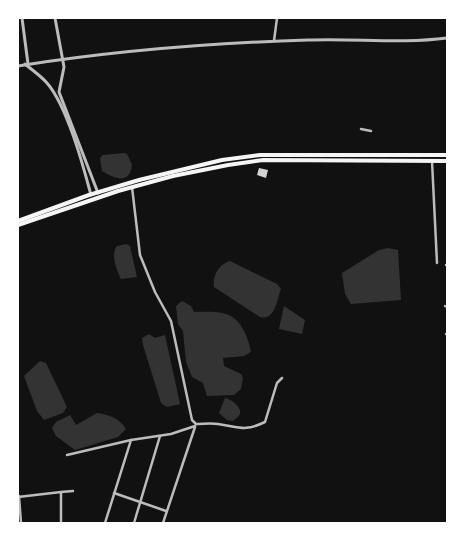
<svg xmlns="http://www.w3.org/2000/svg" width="465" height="541" font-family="'Varela Round',sans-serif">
	<rect width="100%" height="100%" fill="#111"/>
	<g fill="#333">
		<path d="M 124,153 L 127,154 L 132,165 C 129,186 114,178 102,171 L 100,158 L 103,155 Z"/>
		<path d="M 126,244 L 130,246 L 137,277 L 121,279 C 117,271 110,254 117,246 Z"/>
		<polygon points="388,248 398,250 401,300 351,304 345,294 342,273 379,250"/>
		<path d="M 230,261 L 277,284 L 281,289 C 277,300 275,321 260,317 L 214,287 C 212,276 219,264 230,261 Z"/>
		<path d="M 182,301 L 191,306 L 194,312 C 204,312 217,311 226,314 C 241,318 249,339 251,352 L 244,356 L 223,358 L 224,366 L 241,374 L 243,378 L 241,389 L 234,395 L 207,396 L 203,383 L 192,377 L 186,362 L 183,331 L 178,324 L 176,306 Z"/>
		<polygon points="284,306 305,320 302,334 279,329"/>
		<polygon points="149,334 155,338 165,335 180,404 167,407 161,403 143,345 142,338"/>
		<polygon points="40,361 46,363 67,407 63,413 44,420 37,411 24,376"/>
		<path d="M 225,398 C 231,399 242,407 240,414 C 239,417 235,419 233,421 L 227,420 L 219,413 Z"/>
		<path d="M 97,413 C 109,415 120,418 126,429 L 118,437 L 75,450 L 56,436 L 52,428 L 56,422 L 70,415 L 76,425 Z"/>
	</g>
	<polygon fill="#d3d3d3" points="259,168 268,170 266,178 257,175"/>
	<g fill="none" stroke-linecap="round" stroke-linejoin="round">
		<g stroke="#bcbcbc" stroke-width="2.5">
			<polyline points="274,41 277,18"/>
			<polyline points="361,129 371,131"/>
			<polyline points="432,161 437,263"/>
			<path d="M 132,187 L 140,255 L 155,292 L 171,321 L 192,420 L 196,424 C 203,424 211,423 218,424 C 240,427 244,432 265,422 L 277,383 L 282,378"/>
			<polyline points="446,265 447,265"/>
			<polyline points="445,306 447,307"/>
			<polyline points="446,334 447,334"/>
			<polyline points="67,455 131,440"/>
			<polyline points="61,492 73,491"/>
			<polyline points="114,493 166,511"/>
			<polyline points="19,496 21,523"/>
			<polyline points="18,497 61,492 61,523"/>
			<polyline points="105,523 131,440 171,434 195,426"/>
			<polyline points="134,523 160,436"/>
			<polyline points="163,523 195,427"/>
		</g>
		<g stroke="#bcbcbc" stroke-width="3">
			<polyline points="22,18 28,64"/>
			<polyline points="55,18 64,67 59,92 98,193"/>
			<path d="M 25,64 C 32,70 41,76 47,83 C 67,106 83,165 91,195"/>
			<path d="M 18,66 C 113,51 211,43 308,40 C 354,38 401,44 447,38"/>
		</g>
		<g stroke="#f5f5f5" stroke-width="4">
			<polyline points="18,221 89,195 139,180 222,160 260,155 447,155"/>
			<polyline points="18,225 118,191 173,176 228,165 263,160 447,161"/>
		</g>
	</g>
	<rect width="465" height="541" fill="none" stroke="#ffffff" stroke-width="38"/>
</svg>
